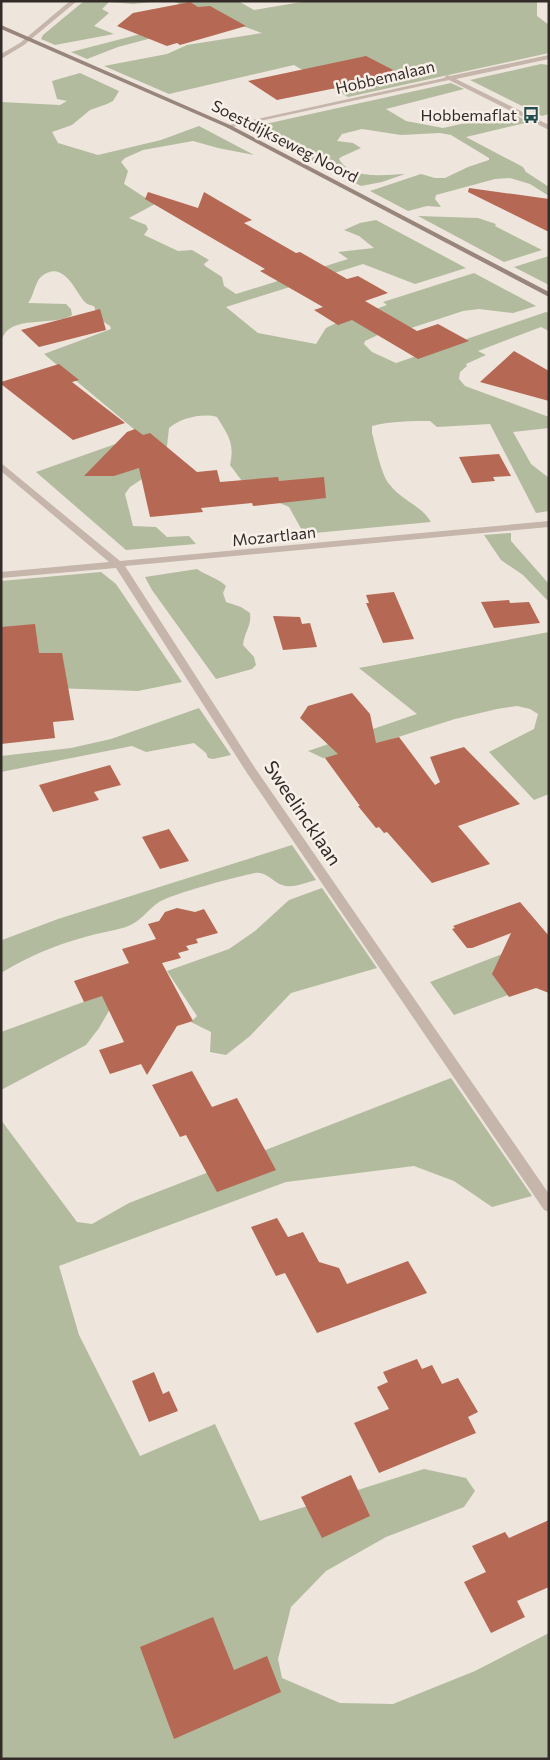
<svg xmlns="http://www.w3.org/2000/svg" width="550" height="1760" font-family="Commissioner,sans-serif">
	<rect width="100%" height="100%" fill="#eee5dc"/>
	<g fill="#b2bb9e">
		<polygon points="84,1 161,1 133,4 109,2 102,9 109,13 94,26 114,34 55,45 41,39 43,35"/>
		<polygon points="173,1 238,1 254,10 307,1 537,1 537,16 549,25 549,53 348,97 294,65 169,94 104,66 167,54 187,45 262,33 223,19 118,47 87,59 71,52 183,23 182,5"/>
		<polygon points="541,64 549,65 549,114 542,116 470,80"/>
		<path d="M 80,73 L 119,91 L 113,101 L 107,104 L 90,110 L 72,125 L 52,132 L 58,143 L 98,155 L 161,140 L 199,126 L 254,155 L 218,148 L 193,141 L 143,150 L 125,158 L 121,162 L 128,171 L 124,184 L 155,204 L 129,218 L 146,225 L 148,229 L 144,235 L 178,251 L 192,250 L 209,260 L 204,264 L 205,266 L 222,277 L 224,286 L 236,294 L 348,259 L 338,252 L 374,248 L 359,236 L 344,230 L 360,223 L 376,220 L 466,268 L 415,284 L 363,264 L 226,307 L 258,333 L 316,344 L 326,328 L 334,324 L 387,305 L 383,302 L 474,273 L 536,306 L 513,313 L 479,309 L 463,311 L 402,331 L 380,334 L 365,341 L 364,344 L 372,352 L 396,363 L 546,312 L 549,313 L 549,331 L 541,327 L 478,351 L 486,355 L 466,364 L 467,366 L 460,372 L 459,379 L 465,386 L 549,417 L 549,428 L 513,432 L 531,464 L 549,478 L 549,511 L 536,513 L 490,424 L 437,427 L 430,421 C 411,421 392,421 372,426 L 372,433 C 376,447 381,475 390,485 C 401,500 421,505 431,522 L 304,534 L 289,507 L 248,489 L 230,465 C 235,443 228,435 217,417 C 202,413 181,418 169,428 L 167,446 L 145,477 L 130,487 L 125,494 L 133,526 L 156,527 L 167,537 L 189,536 L 196,544 L 126,550 L 36,472 L 141,435 L 44,354 L 111,329 L 110,326 L 98,318 L 94,306 C 93,306 87,304 86,303 C 77,296 65,258 42,276 C 35,281 34,296 28,303 L 66,304 L 71,309 L 72,315 C 52,328 4,312 1,345 L 1,102 L 60,105 L 67,101 L 57,99 L 52,81 Z"/>
		<path d="M 451,83 L 464,89 L 386,109 L 406,121 L 443,128 L 511,113 L 529,122 L 466,137 L 523,167 L 526,172 L 549,187 L 549,196 L 530,184 L 510,178 L 495,179 L 436,195 L 435,199 L 441,207 L 427,206 L 408,211 L 370,191 L 421,174 L 435,178 L 445,178 L 468,167 L 489,160 L 489,158 L 451,135 L 440,133 L 401,135 L 362,129 L 342,134 L 337,141 L 353,143 L 361,148 L 341,157 L 339,159 C 351,180 385,175 405,174 L 382,182 L 361,186 L 247,128 Z"/>
		<polygon points="418,216 478,218 496,224 495,226 542,250 504,262"/>
		<polygon points="549,256 549,285 514,267"/>
		<polygon points="511,533 511,541 549,584 549,602 523,575 501,560 484,535"/>
		<path d="M 197,569 C 207,576 218,578 226,586 L 223,593 L 226,602 L 241,607 L 250,613 C 252,625 244,633 243,645 L 254,657 L 256,665 L 252,669 L 216,679 L 152,590 L 145,577 Z"/>
		<polygon points="101,572 116,584 182,682 138,691 26,687 1,688 1,581"/>
		<polygon points="549,632 549,794 534,800 489,752 534,729 538,714 530,709 517,706 497,709 455,719 332,758 323,758 308,751 417,714 359,668"/>
		<polygon points="199,708 231,755 213,759 208,758 206,753 194,743 146,752 132,746 1,772 1,756 71,748 111,739"/>
		<path d="M 292,845 L 316,880 C 306,882 293,889 282,885 C 273,882 266,871 255,873 C 235,877 175,893 159,902 C 147,910 142,921 126,927 C 113,931 98,933 85,937 C 55,945 27,957 1,973 L 2,940 L 58,919 Z"/>
		<polygon points="322,888 377,968 291,993 250,1036 226,1055 210,1052 211,1032 191,1022 197,1016 167,971 229,949 255,931 289,900"/>
		<polygon points="549,936 549,980 454,1015 430,982"/>
		<polygon points="122,988 99,1028 86,1045 1,1090 1,1032"/>
		<polygon points="451,1078 532,1196 492,1207 454,1181 414,1166 286,1182 59,1266 79,1335 140,1456 215,1424 260,1521 424,1469 466,1478 475,1491 464,1507 386,1537 326,1571 291,1607 278,1659 282,1678 340,1703 393,1704 475,1671 549,1633 549,1759 1,1759 1,1120 77,1222 92,1224 129,1203"/>
	</g>
	<g fill="#b56853">
		<polygon points="190,2 198,7 210,6 246,26 180,45 177,43 167,46 117,26 133,13"/>
		<polygon points="366,56 399,73 396,73 400,75 277,100 248,81"/>
		<polygon points="469,188 549,199 549,232 468,192"/>
		<polygon points="148,192 198,208 204,192 252,220 244,223 296,253 300,252 347,279 358,276 388,293 365,301 417,331 438,324 469,341 418,359 352,320 338,325 314,310 323,307 260,271 265,269 145,199"/>
		<polygon points="100,309 106,330 39,347 21,330"/>
		<polygon points="514,351 549,371 549,401 480,382"/>
		<polygon points="59,364 79,380 72,382 125,423 73,440 1,384 1,382"/>
		<polygon points="135,429 143,435 150,433 197,472 217,470 220,482 278,477 279,481 324,477 326,498 253,506 252,503 201,508 203,512 150,517 139,468 114,476 84,476 127,432"/>
		<polygon points="499,454 511,476 493,477 495,481 472,483 459,457"/>
		<polygon points="394,592 414,639 383,643 366,603 369,603 366,595"/>
		<polygon points="509,600 510,603 529,602 540,623 494,628 481,602"/>
		<polygon points="273,616 300,617 302,624 310,623 317,647 283,650"/>
		<polygon points="35,624 39,653 62,653 74,720 53,722 55,738 1,744 1,627"/>
		<polygon points="352,693 370,714 376,743 399,737 435,785 440,782 430,757 464,747 520,804 458,826 490,864 432,883 387,832 384,833 379,827 376,828 358,806 360,806 325,758 338,754 300,718 308,706"/>
		<polygon points="110,765 121,785 94,792 99,800 53,812 39,785"/>
		<polygon points="169,829 189,861 160,869 142,837"/>
		<polygon points="520,902 549,936 549,993 536,988 509,997 492,974 511,933 472,948 467,948 452,929 455,928 453,926"/>
		<polygon points="177,908 195,912 204,909 218,933 196,939 198,943 186,946 189,950 178,953 181,958 162,963 193,1021 177,1026 147,1075 141,1064 110,1074 99,1050 124,1042 102,996 84,1002 74,981 129,963 122,949 156,939 148,924 159,921 165,912"/>
		<polygon points="192,1071 212,1107 237,1098 276,1170 217,1192 186,1135 180,1137 152,1085"/>
		<polygon points="277,1218 288,1237 303,1232 319,1262 339,1268 347,1284 408,1261 427,1293 317,1333 285,1273 276,1276 251,1227"/>
		<polygon points="417,1359 422,1369 432,1365 442,1384 458,1378 478,1412 468,1417 476,1433 379,1473 354,1423 389,1409 377,1387 388,1382 383,1372"/>
		<polygon points="154,1372 163,1394 169,1391 178,1411 149,1422 132,1381"/>
		<polygon points="351,1475 370,1516 322,1538 301,1497"/>
		<polygon points="549,1520 549,1587 517,1601 525,1617 491,1633 464,1582 486,1572 472,1546 505,1532 509,1538"/>
		<polygon points="213,1617 234,1670 267,1656 281,1692 174,1739 140,1647"/>
	</g>
	<g fill="none" stroke-linecap="round" stroke-linejoin="round">
		<g fill="#c5b5aa" fill-rule="evenodd">
			<polygon points="70,1 77,1 24,45 1,59 1,54 20,43"/>
			<polygon points="549,55 549,59 456,79 549,125 549,130 449,80 228,128 225,126 444,78 447,75 450,76"/>
			<polygon points="1,463 120,561 549,521 549,527 125,566 255,768 549,1194 549,1212 544,1210 247,773 116,568 1,578 1,572 109,562 1,471"/>
		</g>
		<polygon fill="#98857c" fill-rule="evenodd" points="1,25 230,125 549,292 549,297 226,127 1,29"/>
	</g>
	<defs>
		<g id="bus-bare" transform="scale(1.35)"><path d="M-5-6H5V4H4V6H2V4H-2V6H-4V4H-5ZM-3.5-4V0h7V-4ZM-3.5 1.2v1.5H-2V1.2ZM2 1.2v1.5H3.5V1.2Z" fill="#244d4f" stroke="#f7efe8" stroke-width="2.5" paint-order="stroke"/></g>
	</defs>
	<g fill-rule="evenodd">
		<use href="#bus-bare" x="531" y="115"/>
	</g>
	<g text-anchor="middle" stroke-width="5" stroke-linejoin="round" paint-order="stroke">
		<g font-size="16" fill="#332b28" stroke="#f7efe8">
			<text transform="translate(385 77) rotate(-13)" y="6">Hobbemalaan</text>
			<text transform="translate(285 141) rotate(27)" y="6">Soestdijkseweg Noord</text>
			<text transform="translate(274 536) rotate(-6)" y="6">Mozartlaan</text>
		</g>
		<g font-size="16" fill="#332b28" stroke="#f7efe8" text-anchor="end">
			<text x="517" y="121">Hobbemaflat</text>
		</g>
		<g font-size="19" fill="#332b28" stroke="#f7efe8">
			<text transform="translate(303 813) rotate(56)" y="7">Sweelincklaan</text>
		</g>
	</g>
	<rect width="550" height="1760" fill="none" stroke="#332b28" stroke-width="5"/>
</svg>
